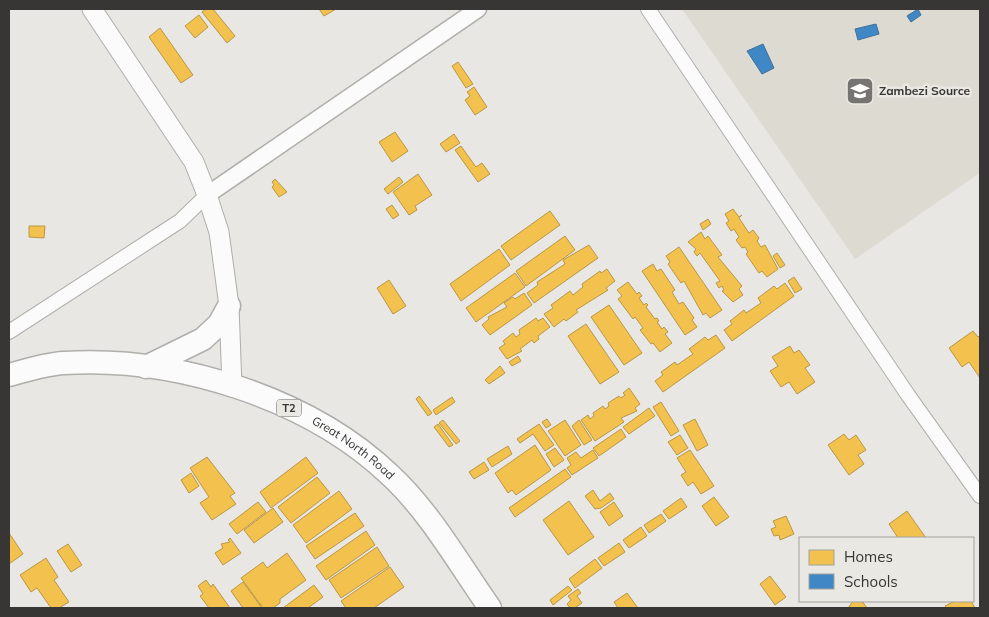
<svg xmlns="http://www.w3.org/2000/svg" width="989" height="617" font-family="Mulish,sans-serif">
	<rect width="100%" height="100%" fill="#e8e7e4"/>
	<polygon fill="#dddad1" points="682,9 980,9 980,173 855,259"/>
	<g fill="#f2c14e" stroke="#ba9746">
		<polygon points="206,9 213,9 235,36 227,43 202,12"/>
		<polygon points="319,9 336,9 324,16"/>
		<polygon points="199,15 208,27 195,38 185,26"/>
		<polygon points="160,28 193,75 181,83 149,37"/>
		<polygon points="458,62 473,84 466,88 452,66"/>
		<polygon points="474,87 487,107 475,115 465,100 470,96 467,92"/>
		<polygon points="395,132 408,151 392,162 379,142"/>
		<polygon points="454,134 460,143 446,152 440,144"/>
		<polygon points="461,146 476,167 482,163 490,174 478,182 455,150"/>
		<polygon points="418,174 432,195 415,206 417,210 409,215 393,192"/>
		<polygon points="399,177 403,182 388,194 384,189"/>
		<polygon points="275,179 287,192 279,197 272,187 274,185 272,182"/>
		<polygon points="392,205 399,215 393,219 386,209"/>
		<polygon points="733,209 739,217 742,215 739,218 749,233 753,230 759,238 757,241 761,247 765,245 778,269 767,277 762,271 759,273 746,254 748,252 745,247 742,248 736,240 739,237 734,229 731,231 726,223 729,221 725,214"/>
		<polygon points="550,211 560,225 511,260 501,246"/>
		<polygon points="708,219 711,224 703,230 700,224"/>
		<polygon points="29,226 45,226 44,238 29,237"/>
		<polygon points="701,232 705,239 708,236 722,255 718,257 742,286 739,289 743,295 733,302 722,291 724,290 722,286 719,288 716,283 720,281 700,253 697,256 694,252 696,249 688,242"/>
		<polygon points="565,236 575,250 526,286 516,271"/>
		<polygon points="589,245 598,258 534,303 527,293 538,285 537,282 565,264 563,260"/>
		<polygon points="679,247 722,310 710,318 706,313 703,315 684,281 681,283 668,264 670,262 666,256"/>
		<polygon points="499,249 510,265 461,301 450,284"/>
		<polygon points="777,253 785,265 780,268 773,256"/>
		<polygon points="653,264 657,271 661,269 675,290 672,292 679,304 683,302 694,318 692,320 697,327 685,335 642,271"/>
		<polygon points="607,269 615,281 606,288 608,290 576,310 578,312 566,321 564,319 554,327 544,314 553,308 551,305 570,291 573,295 583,287 582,284 600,271 601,273"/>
		<polygon points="515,273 525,287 476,322 466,308"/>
		<polygon points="794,277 802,289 795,293 788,281"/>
		<polygon points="389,280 406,306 393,314 377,288"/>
		<polygon points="628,282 637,294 639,292 642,296 639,298 644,305 646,303 648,305 646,307 655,319 657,318 659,321 657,322 662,329 664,327 668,332 665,334 672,343 660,352 653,343 651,344 640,330 643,328 635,317 633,319 618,299 622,296 617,290"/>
		<polygon points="785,283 794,296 732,341 724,330 732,324 730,321 744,310 746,313 761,303 758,298 774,286 777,289"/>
		<polygon points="524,293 532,305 490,335 482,325 489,319 488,317 507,307 504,303 513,297 515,299"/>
		<polygon points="609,305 642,353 624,365 591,317"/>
		<polygon points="536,318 538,321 543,318 550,327 538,336 539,339 534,343 532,340 520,349 522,351 507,359 499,348 505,344 503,341 513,333 516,337 520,334 519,330"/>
		<polygon points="586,324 619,372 600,384 568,336"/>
		<polygon points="973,331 978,337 980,335 980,378 969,362 962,367 949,348"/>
		<polygon points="716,335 725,348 663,392 655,381 663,375 661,372 675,362 677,365 693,354 689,349 705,337 708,340"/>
		<polygon points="790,346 794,353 799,350 810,365 805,368 815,382 797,394 789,382 781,387 770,371 778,366 772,357"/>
		<polygon points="518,356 521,361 512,366 509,362"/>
		<polygon points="500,366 505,373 489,384 485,380"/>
		<polygon points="629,388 640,404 635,408 637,411 621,418 624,422 595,441 581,420 588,415 590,419 594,416 593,413 603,406 605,409 609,406 608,403 619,396 621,398 625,395 623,393"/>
		<polygon points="419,396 432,413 428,416 416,399"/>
		<polygon points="452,397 455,402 436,415 433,410"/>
		<polygon points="661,402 679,431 671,436 653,407"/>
		<polygon points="649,408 655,416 629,434 623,427"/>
		<polygon points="547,419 551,425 546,428 542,422"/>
		<polygon points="695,419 708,445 697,451 683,425"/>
		<polygon points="443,420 460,441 456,444 439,423"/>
		<polygon points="565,420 581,445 565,456 548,431"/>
		<polygon points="579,420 592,440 584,445 572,426"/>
		<polygon points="438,424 453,445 449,447 434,427"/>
		<polygon points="539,424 554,445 545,451 533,434 520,443 517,439"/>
		<polygon points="621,429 626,437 599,456 593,448"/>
		<polygon points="844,434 849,440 856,435 866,450 858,455 864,464 849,475 828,445"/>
		<polygon points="680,435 688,448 677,455 668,442"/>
		<polygon points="535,445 551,470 516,495 512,490 508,493 495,473"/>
		<polygon points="508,446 512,454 492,467 487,459"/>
		<polygon points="555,448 564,460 554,467 546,454"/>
		<polygon points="593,450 598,458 572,475 567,468 571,465 567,458 576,452 581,458"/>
		<polygon points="690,450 714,486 701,494 693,482 688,486 681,475 686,472 677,458"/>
		<polygon points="207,457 235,493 230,496 236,504 212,520 200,503 209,497 190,468"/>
		<polygon points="306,457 318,473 271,508 260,492"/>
		<polygon points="484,462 489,470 474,479 469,472"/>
		<polygon points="565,469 571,477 515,517 509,508"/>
		<polygon points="191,473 199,486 189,493 181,480"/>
		<polygon points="317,477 330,493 291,523 278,507"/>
		<polygon points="593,490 600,501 610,493 614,499 601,508 595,509 585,496"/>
		<polygon points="339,491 352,509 306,543 293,525"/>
		<polygon points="714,497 729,517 716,526 702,506"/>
		<polygon points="681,498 687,507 669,519 663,511"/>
		<polygon points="569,501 594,537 568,555 543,520"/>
		<polygon points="258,502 266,512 237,534 229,524"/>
		<polygon points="614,502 623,516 609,526 600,512"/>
		<polygon points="273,508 283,522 254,543 244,530"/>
		<polygon points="907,511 926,538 898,538 889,524"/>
		<polygon points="355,513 364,526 315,559 306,546"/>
		<polygon points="661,514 666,521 649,533 644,525"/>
		<polygon points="786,516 794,534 780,540 779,535 774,536 771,529 776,527 773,521"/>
		<polygon points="641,527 647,536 629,548 623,540"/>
		<polygon points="366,531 375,545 326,580 316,566"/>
		<polygon points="9,533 23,554 9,564"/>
		<polygon points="230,538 241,553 223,565 215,553 223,548 221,544 230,542 228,540"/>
		<polygon points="619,543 625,552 604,566 598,558"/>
		<polygon points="68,544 82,565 71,572 57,551"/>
		<polygon points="377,547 389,566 341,598 329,580"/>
		<polygon points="287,553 306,580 280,599 280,603 273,608 263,608 241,578 263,562 267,568"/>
		<polygon points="46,558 58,577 54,580 69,602 59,608 51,608 37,588 31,592 20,575"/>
		<polygon points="595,559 602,568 575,588 569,579"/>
		<polygon points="390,567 404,587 374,608 346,608 341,601"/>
		<polygon points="770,576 786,597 775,605 760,584"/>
		<polygon points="206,580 211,587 213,584 230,608 209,608 200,596 203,594 198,586"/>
		<polygon points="243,582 262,608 243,608 231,591"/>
		<polygon points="314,585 323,597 308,608 283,608"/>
		<polygon points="568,586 572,590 553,605 550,600"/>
		<polygon points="578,589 581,593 577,596 582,603 575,608 570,608 567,604 571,600 568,596"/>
		<polygon points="627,593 638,608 618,608 614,602"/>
		<polygon points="853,601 862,601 867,608 848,608"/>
		<polygon points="955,601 971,601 975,608 947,608 945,606"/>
	</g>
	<g fill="#3f88c5" stroke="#3d6f9a">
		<polygon points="918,9 921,15 911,22 907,16"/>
		<polygon points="876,24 879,34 858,40 855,29"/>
		<polygon points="763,44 774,68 762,74 747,51"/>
	</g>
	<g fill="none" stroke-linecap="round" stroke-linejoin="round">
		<g stroke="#afaeab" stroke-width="16">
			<g id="minor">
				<polyline points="648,9 908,395 980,496"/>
				<polyline points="9,332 180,221 207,195"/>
			</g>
		</g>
		<g stroke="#afaeab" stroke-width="19">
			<polyline id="tertiary" points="207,195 478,9"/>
		</g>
		<g stroke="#afaeab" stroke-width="21">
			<polyline id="secondary" points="92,9 194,162 207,195 219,232 229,306 232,387"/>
		</g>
		<g stroke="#afaeab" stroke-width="25">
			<g id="trunk">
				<polyline points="146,367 203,339 219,324 229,306"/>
				<path id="s1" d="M 9,375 C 27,370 46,364 64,363 C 176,356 309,398 390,475 C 430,512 459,564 490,608"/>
			</g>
		</g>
		<use href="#minor" stroke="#fcfbfb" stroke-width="14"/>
		<use href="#tertiary" stroke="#fcfbfb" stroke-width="16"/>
		<use href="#secondary" stroke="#fcfbfb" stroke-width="19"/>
		<use href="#trunk" stroke="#fcfbfb" stroke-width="22"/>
	</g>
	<defs>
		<g id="school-square" transform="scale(1.4375)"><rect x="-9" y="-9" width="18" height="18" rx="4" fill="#757472" stroke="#eae8e2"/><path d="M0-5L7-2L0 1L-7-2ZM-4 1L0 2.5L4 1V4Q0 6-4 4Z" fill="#fff"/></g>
	</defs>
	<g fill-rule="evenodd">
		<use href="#school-square" x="860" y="91"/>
	</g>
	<g text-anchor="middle" stroke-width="5" stroke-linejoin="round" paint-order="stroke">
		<rect fill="#eae8e2" stroke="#6d6b68" stroke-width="1" x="276.5" y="399.5" width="25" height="17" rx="4"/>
		<g font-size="11" font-weight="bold" fill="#373634">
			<text x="289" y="412">T2</text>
		</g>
		<g font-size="12" font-weight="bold" fill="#373634" stroke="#eae8e2" text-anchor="start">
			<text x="879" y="95">Zambezi Source</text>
		</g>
		<g font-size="12" fill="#373634" stroke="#eae8e2">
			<text dy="4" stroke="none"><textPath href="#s1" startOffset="364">Great North Road</textPath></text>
		</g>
	</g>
	<rect width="989" height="617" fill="none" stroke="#373634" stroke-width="20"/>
	<rect x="799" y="537" width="175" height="65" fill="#eae8e2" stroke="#a2a19c"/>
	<rect x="809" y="550" width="25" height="15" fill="#f2c14e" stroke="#a2a19c"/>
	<text x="844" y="562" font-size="15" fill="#373634">Homes</text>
	<rect x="809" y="574" width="25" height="15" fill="#3f88c5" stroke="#a2a19c"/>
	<text x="844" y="587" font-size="15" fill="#373634">Schools</text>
</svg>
